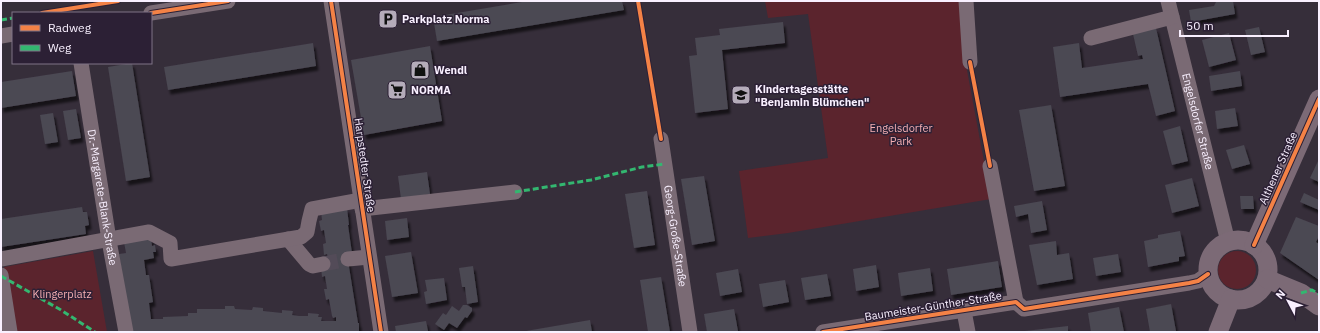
<svg xmlns="http://www.w3.org/2000/svg" width="1320" height="333" font-family="'IBM Plex Sans',sans-serif">
	<defs>
		<filter id="shadow"><feDropShadow dx="2.5" dy="4.5" stdDeviation="1" flood-color="#0009"/></filter>
	</defs>
	<rect width="100%" height="100%" fill="#362e3a"/>
	<g fill="#5b242d">
		<polygon points="765,1 961,1 966,65 991,199 788,233 748,238 739,171 828,158 808,14 768,18"/>
		<circle cx="1237" cy="270" r="19"/>
		<polygon points="93,251 107,332 15,332 4,267"/>
	</g>
	<g fill="#4b4853" filter="url(#shadow)">
		<polygon points="528,1 622,1 624,10 437,41 433,17"/>
		<polygon points="1221,1 1233,1 1235,14 1191,22 1189,10 1214,6 1216,2"/>
		<polygon points="783,22 785,43 722,50 728,109 695,113 689,56 697,55 695,38 720,35 719,29"/>
		<polygon points="1259,27 1265,52 1251,55 1245,30"/>
		<polygon points="1156,28 1175,111 1156,116 1148,84 1060,97 1053,47 1079,43 1082,68 1143,59 1142,55 1138,56 1133,34"/>
		<polygon points="1229,33 1236,60 1209,67 1202,40"/>
		<polygon points="313,43 316,66 168,90 164,67"/>
		<polygon points="430,46 442,121 364,135 351,60"/>
		<polygon points="132,63 150,177 126,181 108,67"/>
		<polygon points="72,71 76,96 1,108 1,82"/>
		<polygon points="1240,71 1242,86 1211,91 1209,76"/>
		<polygon points="1051,105 1065,186 1034,191 1019,110"/>
		<polygon points="1235,108 1238,126 1217,129 1215,111"/>
		<polygon points="76,109 81,138 68,140 63,111"/>
		<polygon points="53,113 58,142 45,144 40,115"/>
		<polygon points="1180,126 1188,161 1172,165 1163,131"/>
		<polygon points="1244,145 1250,164 1232,169 1226,150"/>
		<polygon points="1319,159 1319,182 1310,178"/>
		<polygon points="427,172 430,194 401,199 398,176"/>
		<polygon points="704,176 715,241 692,245 681,179"/>
		<polygon points="1192,178 1199,206 1172,213 1165,185"/>
		<polygon points="647,191 655,245 634,248 625,194"/>
		<polygon points="1304,193 1319,200 1319,210 1300,202"/>
		<polygon points="1240,196 1253,196 1254,209 1241,209"/>
		<polygon points="1042,201 1047,230 1031,233 1028,214 1016,217 1014,206"/>
		<polygon points="82,207 83,212 87,212 89,225 85,226 86,234 1,247 1,219"/>
		<polygon points="347,208 349,225 348,225 352,253 347,254 358,323 359,323 359,332 131,332 119,254 126,253 124,242 151,238 152,246 155,245 156,252 153,252 154,258 144,260 146,275 149,275 153,302 149,303 151,319 163,319 163,317 188,316 188,313 197,313 197,309 225,309 225,306 234,306 235,309 252,310 253,307 263,308 263,311 282,313 282,310 293,311 292,315 299,316 308,316 308,313 319,314 318,317 322,317 321,321 336,321 336,317 333,318 332,316 329,299 326,300 324,289 327,289 325,276 322,277 321,267 322,258 328,257 327,254 324,255 323,244 326,243 324,230 321,231 319,221 322,220 321,212"/>
		<polygon points="1296,217 1319,226 1319,236 1316,242 1319,244 1319,280 1280,253"/>
		<polygon points="407,218 409,237 387,240 385,221"/>
		<polygon points="1180,231 1185,256 1179,257 1179,261 1148,267 1144,241 1158,238 1158,235"/>
		<polygon points="1056,241 1057,255 1069,253 1073,279 1037,285 1029,245"/>
		<polygon points="411,252 418,293 392,297 385,256"/>
		<polygon points="1118,254 1121,272 1096,276 1093,258"/>
		<polygon points="998,261 1002,287 951,295 947,269"/>
		<polygon points="876,265 879,287 856,291 853,269"/>
		<polygon points="473,266 478,302 467,304 465,287 462,287 459,268"/>
		<polygon points="930,268 933,291 901,296 898,273"/>
		<polygon points="738,269 742,292 720,296 716,273"/>
		<polygon points="827,274 831,296 805,300 801,278"/>
		<polygon points="661,277 670,332 648,332 640,280"/>
		<polygon points="444,278 447,300 426,304 424,292 427,291 425,280"/>
		<polygon points="785,280 789,302 763,307 759,284"/>
		<polygon points="1171,304 1176,331 1168,332 1150,332 1146,309"/>
		<polygon points="463,305 467,305 472,308 472,311 467,318 465,317 457,328 449,323 444,330 435,324 443,313 446,315 452,306 459,311"/>
		<polygon points="1119,307 1124,332 1091,332 1088,313"/>
		<polygon points="734,309 738,331 707,332 704,314"/>
		<polygon points="590,320 592,332 526,332 526,331"/>
		<polygon points="426,321 428,331 396,332 395,326"/>
		<polygon points="1068,326 1068,332 1026,332 1025,331"/>
	</g>
	<g fill="none" stroke-linecap="round" stroke-linejoin="round">
		<polyline stroke="#534b58" stroke-width="15" stroke-dasharray="15 8" stroke-linecap="butt" points="323,264 348,259"/>
		<g stroke="#7a6a74" stroke-width="15">
			<polyline points="331,1 381,332"/>
			<polyline points="966,1 970,62"/>
			<path id="s1" d="M 1168,1 L 1228,242"/>
			<polyline points="151,13 228,1"/>
			<polyline points="1,36 13,34"/>
			<polyline points="1091,38 1172,17"/>
			<path id="s2" d="M 81,63 L 110,246 L 126,332"/>
			<path id="s3" d="M 661,139 L 690,332"/>
			<polyline points="990,166 1016,302"/>
			<polyline points="362,209 515,192"/>
			<polyline points="288,239 309,264 313,266 323,264"/>
			<polyline points="1,259 149,232 170,243 171,259 301,237 307,232 309,221 312,209 361,200"/>
			<polyline points="348,259 369,257"/>
			<polyline points="1,275 10,332"/>
			<polyline points="964,311 968,332"/>
			<polyline points="823,332 1016,302 1024,309 1189,283 1198,281 1208,274"/>
		</g>
		<g stroke="#7c6a76" stroke-width="19">
			<circle cx="1238" cy="270" r="30"/>
			<polyline points="1254,245 1319,99"/>
			<polyline points="1267,279 1301,293 1319,306"/>
			<polyline points="1218,332 1231,299"/>
		</g>
		<g stroke="#33b770" stroke-width="3" stroke-dasharray="6 3" stroke-linecap="butt">
			<polyline points="1,20 13,18"/>
			<polyline points="515,192 591,180 642,167 665,164"/>
			<polyline points="1,276 61,310 95,332"/>
			<polyline points="1301,293 1312,290 1319,294"/>
		</g>
		<g stroke="#2c2035" stroke-width="6">
			<g id="cycleway">
				<polyline points="331,1 381,332"/>
				<polyline points="638,1 661,139"/>
				<polyline points="42,13 118,1"/>
				<polyline points="151,13 228,1"/>
				<polyline points="970,62 990,166"/>
				<polyline points="1254,245 1319,99"/>
				<polyline points="823,332 1016,302 1024,309 1189,283 1198,281 1208,274"/>
			</g>
		</g>
		<use href="#cycleway" stroke="#f48246" stroke-width="4"/>
	</g>
	<defs>
		<g id="parking-square" transform="scale(1)"><rect x="-9" y="-9" width="18" height="18" rx="4" fill="#b5acba" stroke="#2c2035"/><path d="M-3.5-5.5H1a3.5 3.5 0 0 1 0 7H-1V5.5H-3.5ZM-1-3.4V-.6H.8a1.4 1.4 0 0 0 0-2.8Z" fill="#111"/></g>
		<g id="shop-square" transform="scale(1)"><rect x="-9" y="-9" width="18" height="18" rx="4" fill="#b5acba" stroke="#2c2035"/><path d="M-5-2.5h2.3a2.7 3.5 0 0 1 5.4 0H5L5.5 6h-11ZM-1.5-2.5h3a1.5 2.3 0 0 0-3 0Z" fill="#111"/></g>
		<g id="supermarket-square" transform="scale(1)"><rect x="-9" y="-9" width="18" height="18" rx="4" fill="#b5acba" stroke="#2c2035"/><path d="M-6-5.5h2.5l.6 2H6L4.5 2H-2.5L-4.4-4H-6ZM-1.5 3.2a1.3 1.3 0 1 0 .1 0ZM3 3.2a1.3 1.3 0 1 0 .1 0Z" fill="#111"/></g>
		<g id="school-square" transform="scale(1)"><rect x="-9" y="-9" width="18" height="18" rx="4" fill="#b5acba" stroke="#2c2035"/><path d="M0-5L7-2L0 1L-7-2ZM-4 1L0 2.5L4 1V4Q0 6-4 4Z" fill="#111"/></g>
	</defs>
	<g fill-rule="evenodd">
		<use href="#parking-square" x="388" y="19"/>
		<use href="#shop-square" x="420" y="70"/>
		<use href="#supermarket-square" x="397" y="90"/>
		<use href="#school-square" x="741" y="95"/>
	</g>
	<g text-anchor="middle" stroke-width="3" stroke-linejoin="round" paint-order="stroke">
		<g font-size="11" font-weight="bold" fill="#f9f0ff" stroke="#2c2035" text-anchor="start">
			<text x="402" y="23">Parkplatz Norma</text>
			<text x="434" y="74">Wendl</text>
			<text x="755" y="93">Kindertagesstätte<tspan x="755" dy="13">"Benjamin Blümchen"</tspan></text>
			<text x="411" y="94">NORMA</text>
		</g>
		<g font-size="11" fill="#f9f0ff" stroke="#2c2035">
			<text dy="4" stroke="none"><textPath href="#s1" startOffset="124">Engelsdorfer Straße</textPath></text>
			<text transform="translate(365 165) rotate(82)" y="4">Harpstedter Straße</text>
			<text transform="translate(1278 168) rotate(-66)" y="4">Althener Straße</text>
			<text dy="4" stroke="none"><textPath href="#s2" startOffset="136">Dr.-Margarete-Blank-Straße</textPath></text>
			<text dy="4" stroke="none"><textPath href="#s3" startOffset="98">Georg-Große-Straße</textPath></text>
			<text transform="translate(933 306) rotate(-9)" y="4">Baumeister-Günther-Straße</text>
		</g>
		<g font-size="11" fill="#f5aeb2" stroke="#2c2035">
			<text x="901" y="132">Engelsdorfer<tspan x="901" dy="13">Park</tspan></text>
			<text x="62" y="298">Klingerplatz</text>
		</g>
	</g>
	<rect width="1320" height="333" fill="none" stroke="#f9f0ff" stroke-width="4"/>
	<rect x="12" y="12" width="140" height="52" fill="#2c2035" stroke="#7e7386"/>
	<rect x="20" y="25" width="20" height="6" fill="#f48246" stroke="#7e7386"/>
	<text x="48" y="32" font-size="12" fill="#f9f0ff">Radweg</text>
	<rect x="20" y="45" width="20" height="6" fill="#33b770" stroke="#7e7386"/>
	<text x="48" y="52" font-size="12" fill="#f9f0ff">Weg</text>
	<g transform="translate(1288 301) rotate(311)" stroke="#2c2035" stroke-width="3" paint-order="stroke">
	<path d="M0-3L7 15L0 10L-7 15Z" fill="#f9f0ff"/>
	<text y="-6" font-size="11" font-weight="bold" text-anchor="middle" fill="#f9f0ff">N</text>
	</g>
	<path d="M1180 30v6h108v-6" fill="none" stroke="#f9f0ff" stroke-width="2"/>
	<text x="1186" y="30" font-size="12" fill="#f9f0ff" stroke="#2c2035" stroke-width="3" paint-order="stroke">50 m</text>
</svg>
